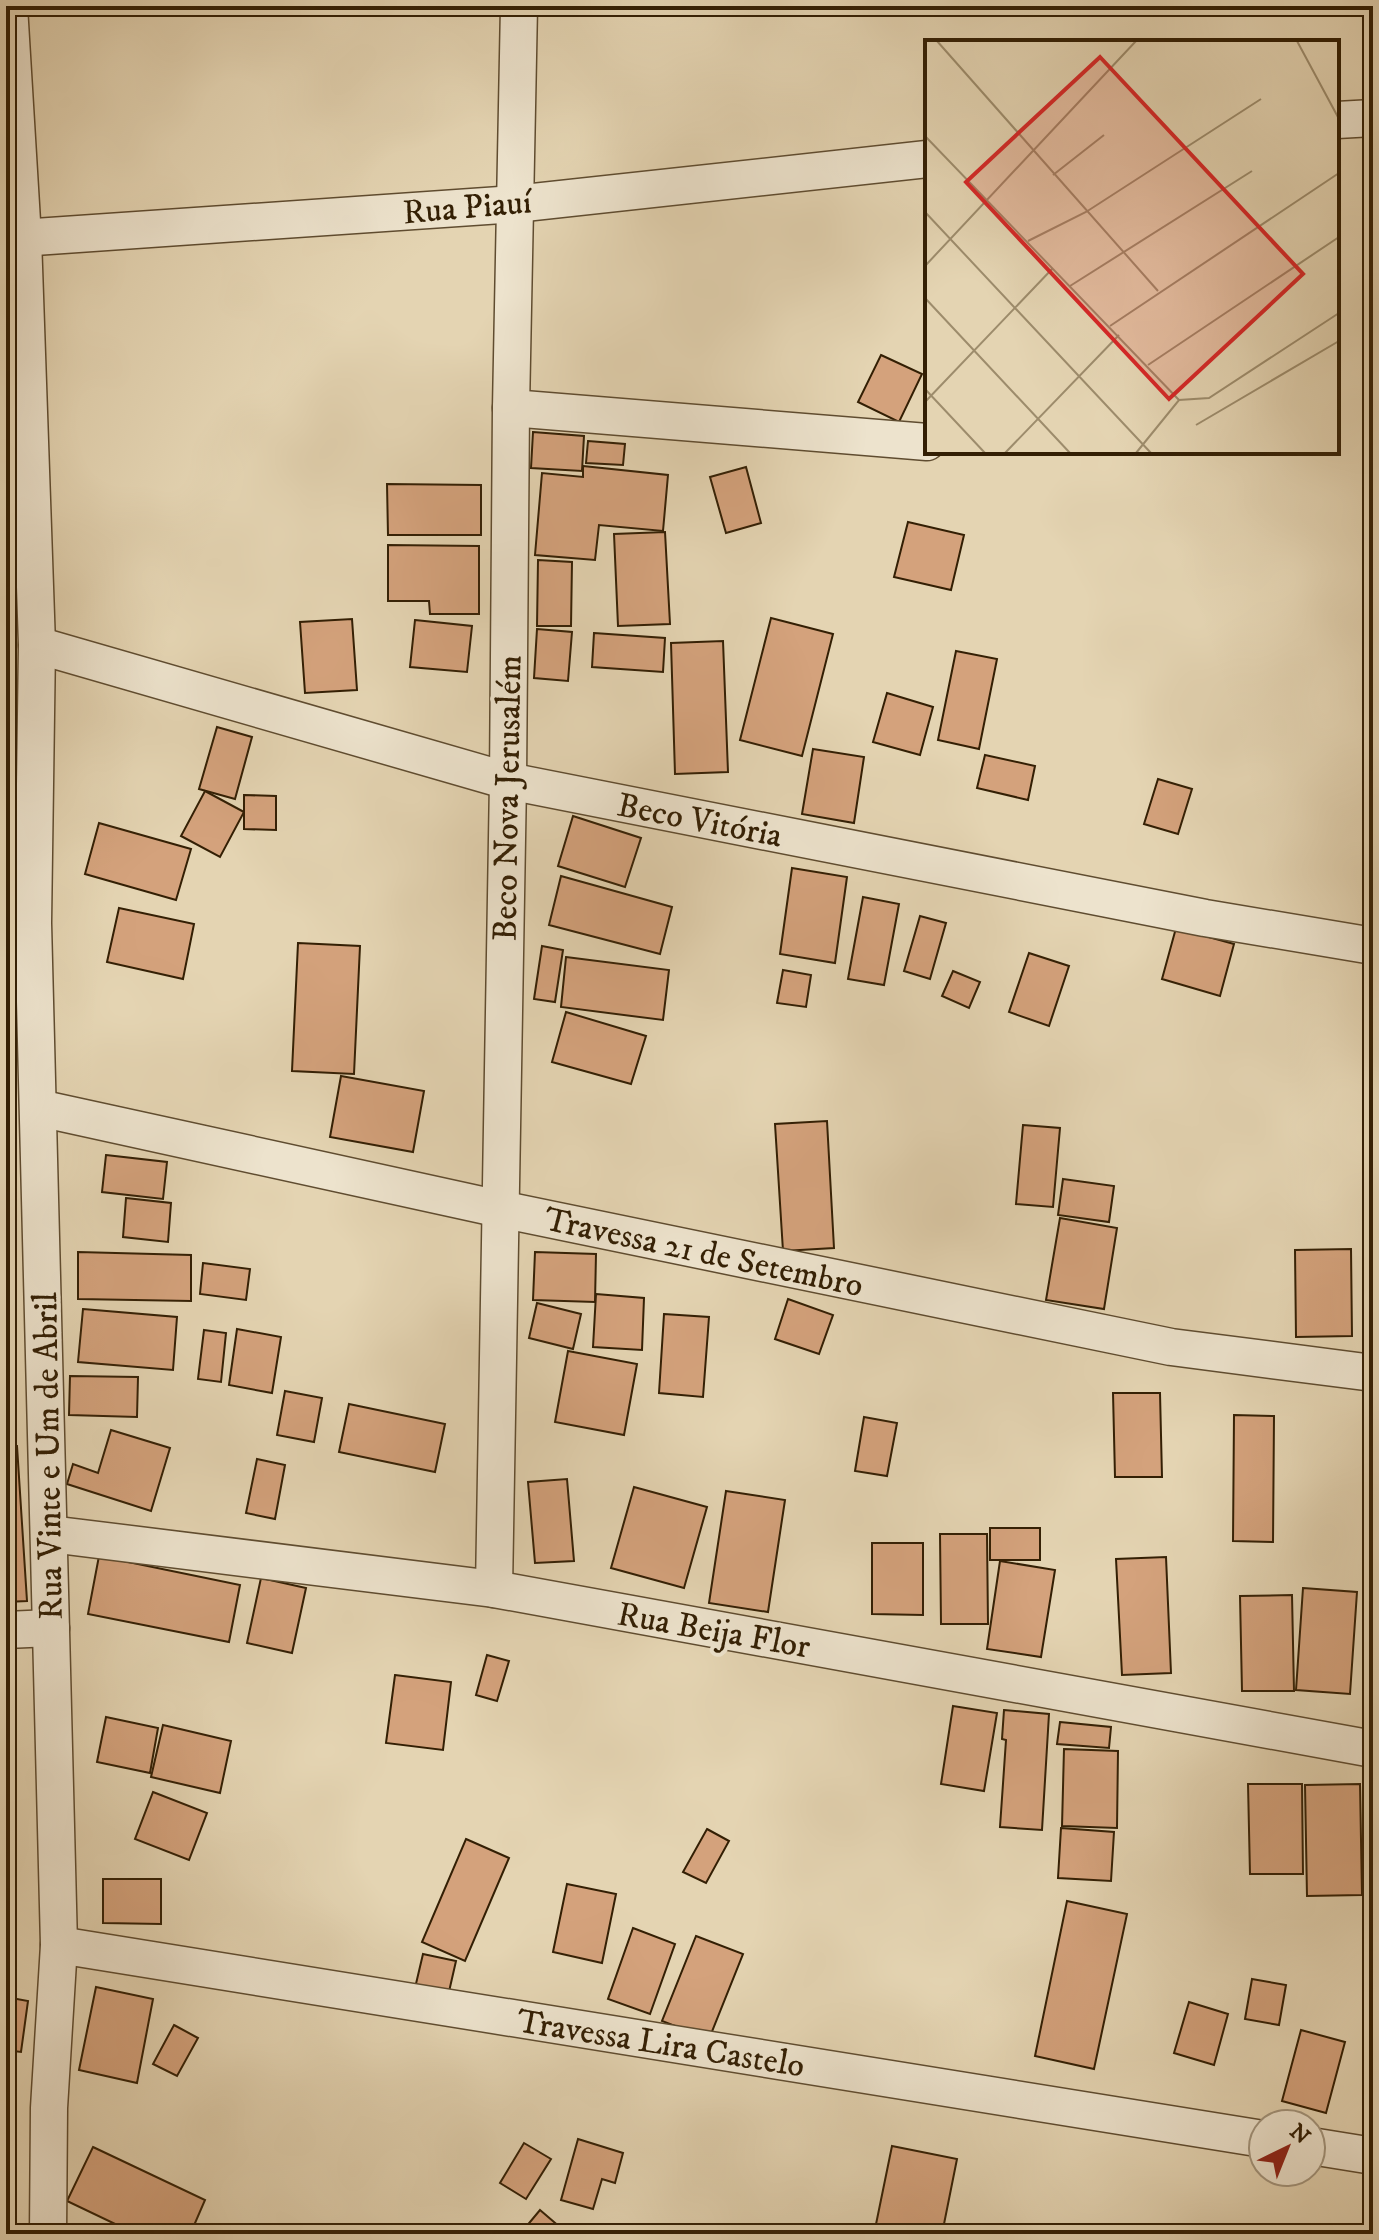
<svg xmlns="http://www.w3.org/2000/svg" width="1379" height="2240" font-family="'IM FELL DW Pica',serif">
	<rect width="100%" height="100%" fill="#e4d4b2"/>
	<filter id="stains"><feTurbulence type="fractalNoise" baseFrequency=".0025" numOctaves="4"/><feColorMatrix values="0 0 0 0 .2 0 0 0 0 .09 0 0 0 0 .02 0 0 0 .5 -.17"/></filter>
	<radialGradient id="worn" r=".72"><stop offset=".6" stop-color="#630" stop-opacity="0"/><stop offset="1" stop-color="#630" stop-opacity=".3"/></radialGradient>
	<g fill="#d4a27c" stroke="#331f04" stroke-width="2">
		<polygon points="881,355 922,374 899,422 858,402"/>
		<polygon points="533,432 584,436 582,471 531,468"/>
		<polygon points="588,441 625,444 623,465 586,463"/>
		<polygon points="583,466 668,475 663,531 599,525 595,560 535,555 542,473 583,477"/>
		<polygon points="746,467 761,523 726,533 710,477"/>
		<polygon points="387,484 481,485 481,535 388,535"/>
		<polygon points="908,522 964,535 951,590 894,577"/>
		<polygon points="665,532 670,624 618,626 614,534"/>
		<polygon points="388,545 479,546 479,614 430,614 429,601 388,601"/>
		<polygon points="538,560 572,562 571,626 537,626"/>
		<polygon points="771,618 833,634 802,756 740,740"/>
		<polygon points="352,619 357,690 305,693 300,622"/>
		<polygon points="415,620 472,626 467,672 410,667"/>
		<polygon points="537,629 572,632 568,681 534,678"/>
		<polygon points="594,633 665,638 663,672 592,667"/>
		<polygon points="723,641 728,772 675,774 671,643"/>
		<polygon points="956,651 997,659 979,749 938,740"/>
		<polygon points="887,693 933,707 920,755 873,742"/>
		<polygon points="217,727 252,737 235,799 199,789"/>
		<polygon points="813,749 864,757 854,823 802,814"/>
		<polygon points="985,755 1035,766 1028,800 977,788"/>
		<polygon points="1158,779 1192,789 1178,834 1144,824"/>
		<polygon points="205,791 244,812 220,857 181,836"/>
		<polygon points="244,795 276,796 276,830 244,829"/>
		<polygon points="573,816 641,838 625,887 558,866"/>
		<polygon points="99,823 191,849 176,900 85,874"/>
		<polygon points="792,868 847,877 835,963 780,954"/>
		<polygon points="561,876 672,907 660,954 549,925"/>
		<polygon points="863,897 899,904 884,985 848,979"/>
		<polygon points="119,908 194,924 183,979 107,962"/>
		<polygon points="920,916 946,923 930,979 904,971"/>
		<polygon points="1176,928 1234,944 1220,996 1162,979"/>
		<polygon points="298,943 360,946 354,1074 292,1071"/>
		<polygon points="542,946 563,950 555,1002 534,999"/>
		<polygon points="1029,953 1069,966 1049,1026 1009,1012"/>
		<polygon points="566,957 669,970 663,1020 561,1007"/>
		<polygon points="783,970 811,975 806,1007 777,1003"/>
		<polygon points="953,971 980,982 969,1008 942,996"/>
		<polygon points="566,1012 646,1036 631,1084 552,1062"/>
		<polygon points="341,1076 424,1091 413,1152 330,1137"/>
		<polygon points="827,1121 834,1248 783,1251 775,1124"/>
		<polygon points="1023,1125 1060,1128 1053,1207 1016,1204"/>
		<polygon points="106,1155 167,1162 163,1199 102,1192"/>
		<polygon points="6,1169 14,1169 12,1214 6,1214"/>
		<polygon points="1063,1179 1114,1186 1109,1222 1058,1215"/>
		<polygon points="126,1198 171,1203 168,1242 123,1237"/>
		<polygon points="1060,1218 1117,1228 1104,1309 1046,1300"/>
		<polygon points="1351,1249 1352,1336 1296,1337 1295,1250"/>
		<polygon points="78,1252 191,1255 191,1301 78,1299"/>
		<polygon points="535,1252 596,1254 595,1302 533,1300"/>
		<polygon points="203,1263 250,1269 246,1300 200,1294"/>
		<polygon points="596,1294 644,1298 642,1350 593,1347"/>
		<polygon points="788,1299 833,1315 819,1354 775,1339"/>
		<polygon points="537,1303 581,1314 573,1349 529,1338"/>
		<polygon points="83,1309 177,1317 173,1370 78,1362"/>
		<polygon points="664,1314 709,1317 703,1397 659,1393"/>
		<polygon points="237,1329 281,1337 272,1393 229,1385"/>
		<polygon points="204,1330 226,1333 221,1382 198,1379"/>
		<polygon points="568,1351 637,1364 624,1435 555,1422"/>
		<polygon points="70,1376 138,1377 137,1417 69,1415"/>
		<polygon points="285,1391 322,1398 314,1442 277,1435"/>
		<polygon points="1113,1393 1160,1393 1162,1477 1115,1477"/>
		<polygon points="349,1404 445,1424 435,1472 339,1452"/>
		<polygon points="1234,1415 1274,1416 1273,1542 1233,1541"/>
		<polygon points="864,1417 897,1423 887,1476 855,1471"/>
		<polygon points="111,1430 170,1448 151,1511 67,1484 73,1464 98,1473"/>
		<polygon points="17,1446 27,1601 6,1602 6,1447"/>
		<polygon points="257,1459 285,1465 275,1519 246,1513"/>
		<polygon points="567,1479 574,1561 535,1563 528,1482"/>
		<polygon points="634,1487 707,1507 684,1588 611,1568"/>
		<polygon points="726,1491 785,1500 768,1612 709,1603"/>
		<rect x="990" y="1528" width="50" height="32"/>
		<polygon points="940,1534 987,1534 988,1624 941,1624"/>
		<polygon points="872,1543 923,1543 923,1615 872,1614"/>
		<polygon points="99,1556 240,1585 229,1642 88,1614"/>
		<polygon points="1166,1557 1171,1673 1122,1675 1116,1559"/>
		<polygon points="1000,1561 1055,1570 1041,1657 987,1649"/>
		<polygon points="261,1578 306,1588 292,1653 247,1643"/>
		<polygon points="1303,1588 1357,1592 1350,1694 1296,1690"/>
		<polygon points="1292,1595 1294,1691 1242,1691 1240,1596"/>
		<polygon points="487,1655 509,1661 497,1701 476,1695"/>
		<polygon points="395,1675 451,1682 443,1750 386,1743"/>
		<polygon points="953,1706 997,1713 984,1791 941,1784"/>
		<polygon points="1004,1710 1049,1714 1042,1830 1000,1827 1006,1740 1002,1739"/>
		<polygon points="106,1717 158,1728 150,1773 97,1762"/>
		<polygon points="1060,1722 1111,1727 1109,1748 1057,1744"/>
		<polygon points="163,1725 231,1741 220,1793 151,1777"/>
		<polygon points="1064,1749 1118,1751 1117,1828 1062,1826"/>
		<polygon points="1248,1784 1302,1784 1303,1874 1250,1874"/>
		<polygon points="1360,1784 1362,1895 1307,1896 1305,1785"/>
		<polygon points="153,1792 207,1813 189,1860 135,1839"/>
		<polygon points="1061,1828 1114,1832 1111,1881 1058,1878"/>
		<polygon points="707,1829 729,1841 706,1883 683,1872"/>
		<polygon points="466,1839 509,1858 465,1961 422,1942"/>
		<polygon points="103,1879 161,1879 161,1924 103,1923"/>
		<polygon points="567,1884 616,1894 602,1963 553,1952"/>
		<polygon points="1067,1901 1127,1914 1094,2069 1035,2056"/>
		<polygon points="633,1928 675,1944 650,2014 608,1999"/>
		<polygon points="696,1936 743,1954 709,2039 662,2021"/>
		<polygon points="423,1954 456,1961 448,1996 415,1988"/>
		<polygon points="1252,1979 1286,1985 1279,2025 1245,2019"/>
		<polygon points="96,1987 153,1999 137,2083 79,2070"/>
		<polygon points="6,1997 28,2001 21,2052 6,2050"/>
		<polygon points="1189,2002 1228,2014 1214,2065 1174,2053"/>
		<polygon points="174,2025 198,2038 177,2076 153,2064"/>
		<polygon points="1301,2030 1345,2042 1326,2113 1282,2101"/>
		<polygon points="578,2139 623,2153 615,2183 602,2179 593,2209 561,2200"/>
		<polygon points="524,2143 551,2159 526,2199 500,2183"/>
		<polygon points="892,2146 957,2159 942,2234 874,2234"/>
		<polygon points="93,2147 205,2200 192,2230 200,2234 136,2234 67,2201"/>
		<polygon points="540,2210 568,2234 520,2234"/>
	</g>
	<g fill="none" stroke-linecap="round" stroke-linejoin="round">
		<g stroke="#5f4c30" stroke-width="39">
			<g id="minor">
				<polyline points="9,6 23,238 37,645 33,923 59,1945 49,2108 48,2234"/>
				<polyline points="1337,120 1373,118"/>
				<polyline points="6,239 515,204 927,159"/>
				<polyline points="511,408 927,442"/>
				<polyline points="37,645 508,781 1205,918 1373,946"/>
				<polyline points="39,1108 500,1209 1171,1347 1373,1373"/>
				<polyline points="50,1534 494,1589 1373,1749"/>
				<polyline points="494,1589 508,781 511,408 519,6"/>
				<polyline points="6,1630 51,1628"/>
				<polyline points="59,1945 1263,2139"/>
				<polyline points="1311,2146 1373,2156"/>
			</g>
		</g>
		<use href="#minor" stroke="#ede3cd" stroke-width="36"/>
	</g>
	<g text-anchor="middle" stroke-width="8" stroke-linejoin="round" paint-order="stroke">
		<g font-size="34" fill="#331f04" stroke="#ede3cd">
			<text transform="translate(467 206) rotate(-5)" y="12">Rua Piauí</text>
			<text transform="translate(506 798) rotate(-89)" y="12">Beco Nova Jerusalém</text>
			<text transform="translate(700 819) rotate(11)" y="12">Beco Vitória</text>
			<text transform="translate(704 1251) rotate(12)" y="12">Travessa 21 de Setembro</text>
			<text transform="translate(47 1456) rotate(-91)" y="12">Rua Vinte e Um de Abril</text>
			<text transform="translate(714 1629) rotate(10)" y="12">Rua Beija Flor</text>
			<text transform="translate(661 2042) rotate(9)" y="12">Travessa Lira Castelo</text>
		</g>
	</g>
	<g transform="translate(925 40)">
		<rect width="414" height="414" fill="#e4d4b2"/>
		<path fill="none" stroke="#9d8c6c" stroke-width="2" d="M 12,1 L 233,251M 372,1 L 414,79M 0,96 L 254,360M 128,135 L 179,95M 0,172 L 226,413M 103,201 L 161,172 L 336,59M 0,226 L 211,1M 145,246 L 327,131M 0,258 L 145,413M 185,286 L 414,133M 223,325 L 414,197M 0,349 L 60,413M 0,362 L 128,228M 271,385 L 414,301M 80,413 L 194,295M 211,413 L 254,360 L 284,358 L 414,273"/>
		<path fill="#d62828" fill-opacity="0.15" stroke="#d62828" stroke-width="4" d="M 175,17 L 378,234 L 244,359 L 41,142 Z"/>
		<rect width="414" height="414" fill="none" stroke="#331f04" stroke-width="4"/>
	</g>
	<rect width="1379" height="2240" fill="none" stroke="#e4d4b2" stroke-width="32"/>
	<rect x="8" y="8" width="1363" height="2224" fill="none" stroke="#331f04" stroke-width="4"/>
	<rect x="16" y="16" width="1347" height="2208" fill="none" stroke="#331f04" stroke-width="2"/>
	<g transform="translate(1287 2148) rotate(43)"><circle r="38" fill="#ede3cd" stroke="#a3957d" stroke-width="2"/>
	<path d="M0-6L14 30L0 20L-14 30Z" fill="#8f2418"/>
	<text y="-12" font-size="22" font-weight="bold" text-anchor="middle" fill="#331f04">N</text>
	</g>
	<rect width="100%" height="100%" filter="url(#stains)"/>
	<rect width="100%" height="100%" fill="url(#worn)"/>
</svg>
